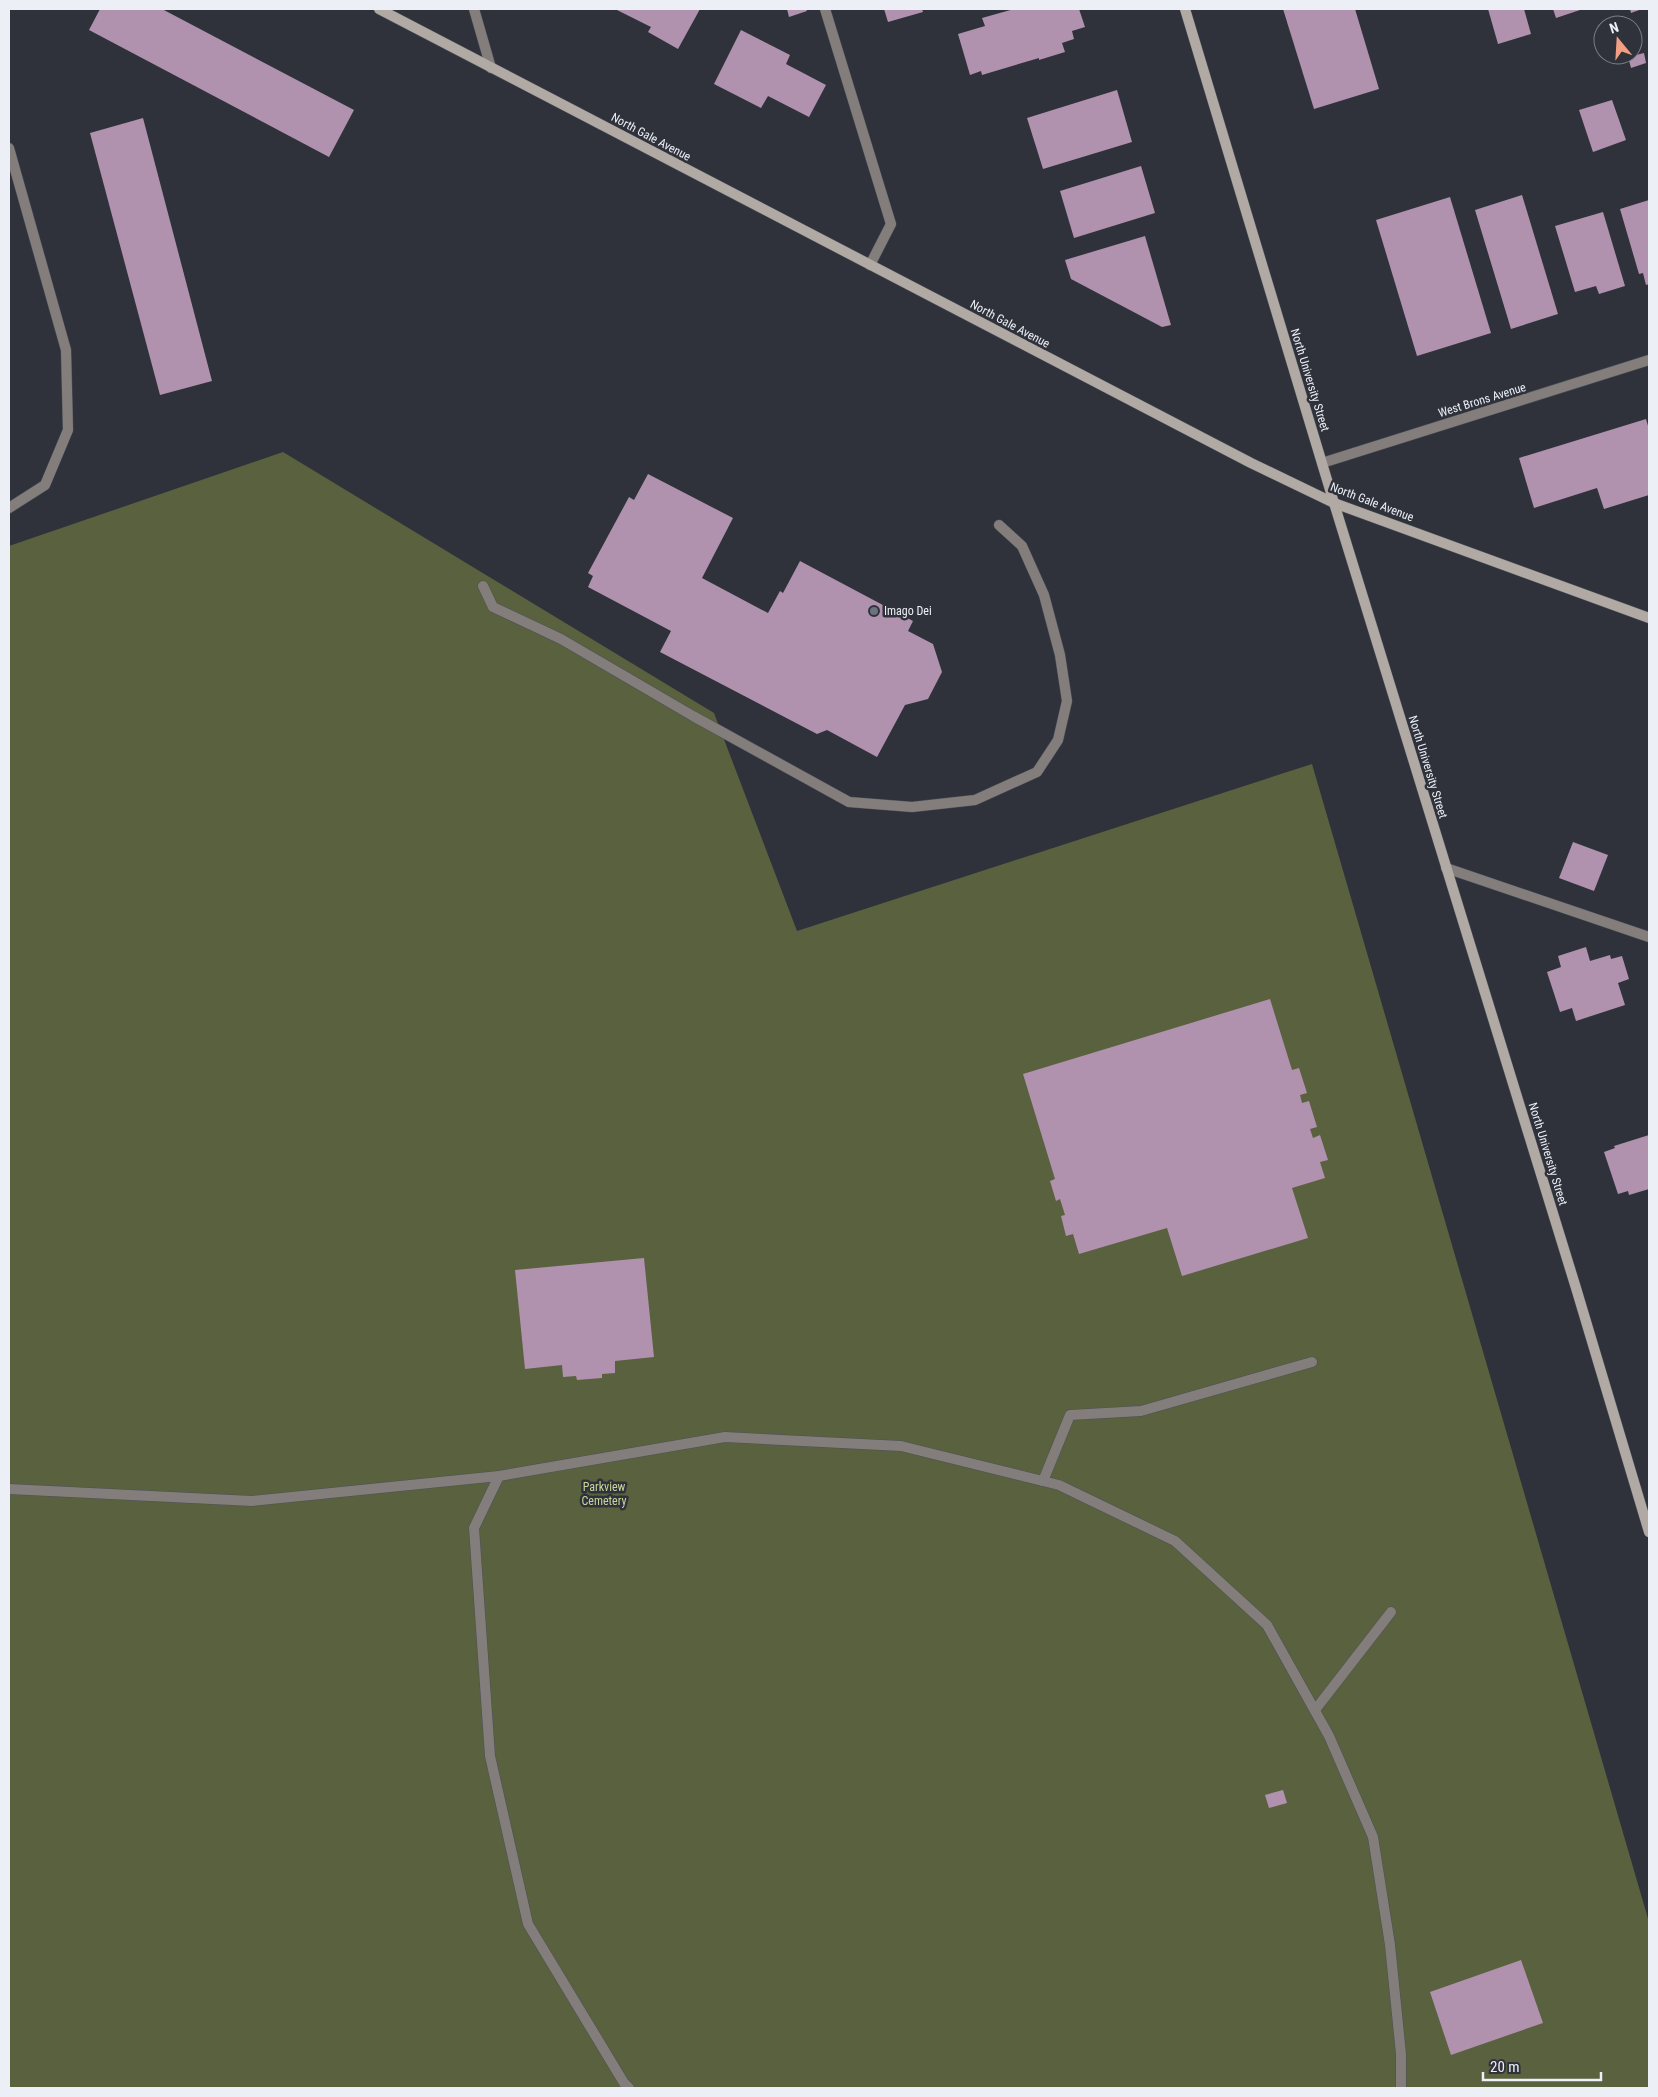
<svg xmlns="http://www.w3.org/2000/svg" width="1658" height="2097" font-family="'Roboto Condensed',sans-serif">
	<rect width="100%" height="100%" fill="#2f323b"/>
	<polygon fill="#5a613e" points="283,452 714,713 797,931 1312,764 1649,1922 1649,2088 9,2088 9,546"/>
	<g fill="#b092af">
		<polygon points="100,9 162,9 354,110 329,157 89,30"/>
		<polygon points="615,9 700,9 678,49 648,32 651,27"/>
		<polygon points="787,9 806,9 807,11 789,17"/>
		<polygon points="884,9 922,9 923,12 888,22"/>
		<polygon points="1014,9 1079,9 1085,27 1072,31 1074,39 1062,43 1065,52 1039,60 1039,58 982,75 981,71 970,75 958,34 985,26 982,18"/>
		<polygon points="1283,9 1355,9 1379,89 1314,109"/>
		<polygon points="1488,9 1524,9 1531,34 1498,44"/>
		<polygon points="1553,9 1583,9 1556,18"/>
		<polygon points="1630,9 1642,9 1631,13"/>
		<polygon points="741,30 790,55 786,64 826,85 809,117 768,96 761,108 714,84"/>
		<polygon points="1644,53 1646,63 1631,68 1628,57"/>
		<polygon points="1117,90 1132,142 1043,169 1027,118"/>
		<polygon points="1612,100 1626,140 1593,152 1579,110"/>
		<polygon points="143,118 212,381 160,395 90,133"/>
		<polygon points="1141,166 1155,213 1074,238 1060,191"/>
		<polygon points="1522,195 1558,314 1511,329 1475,210"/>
		<polygon points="1450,197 1491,333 1417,356 1376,220"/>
		<polygon points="1649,200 1649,284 1646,285 1643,273 1639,274 1620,209"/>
		<polygon points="1603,212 1625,286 1599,294 1596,286 1575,292 1555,226"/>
		<polygon points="1145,236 1171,325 1162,327 1071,279 1065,260"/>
		<polygon points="1646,419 1649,429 1649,495 1604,509 1597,488 1534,508 1519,458"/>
		<polygon points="648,474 733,518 702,578 768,613 780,591 783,593 800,561 913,621 908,631 933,644 942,672 928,699 905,705 877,757 827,730 817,734 660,652 671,631 588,587 593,576 588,573 629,497 634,500"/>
		<polygon points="1573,842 1608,855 1594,891 1559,878"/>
		<polygon points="1586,947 1590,961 1610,955 1611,959 1622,956 1629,979 1618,983 1625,1005 1576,1021 1572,1008 1560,1012 1547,972 1561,967 1558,956"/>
		<polygon points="1270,999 1292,1070 1299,1068 1307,1093 1300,1095 1302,1103 1309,1101 1317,1127 1310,1129 1313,1138 1320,1135 1328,1160 1320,1162 1325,1178 1292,1188 1308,1238 1182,1276 1167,1228 1079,1254 1073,1234 1066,1236 1061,1216 1065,1215 1060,1199 1056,1201 1050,1181 1055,1179 1023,1074"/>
		<polygon points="1649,1135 1649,1189 1629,1195 1628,1191 1618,1194 1604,1152 1615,1148 1614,1146"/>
		<polygon points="644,1258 654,1357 615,1361 615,1373 602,1374 602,1378 577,1380 576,1376 563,1377 562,1365 525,1369 515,1270"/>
		<polygon points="1283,1790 1287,1803 1269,1808 1265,1795"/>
		<polygon points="1521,1960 1543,2023 1451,2055 1430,1992"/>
	</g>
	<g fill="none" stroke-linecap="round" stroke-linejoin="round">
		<g stroke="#4d5059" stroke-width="11">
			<g id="service">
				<polyline points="825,9 891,224 870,265"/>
				<polyline points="9,148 66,350 68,430 45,485 9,508"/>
				<polyline points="483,586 493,607 561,639 693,716 849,802 912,807 975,800 1037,772 1058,740 1067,701 1060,655 1044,595 1022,546 999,525"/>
				<polyline points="1446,868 1649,937"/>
				<polyline points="1043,1481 1070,1415 1141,1411 1312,1362"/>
				<polyline points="9,1489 252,1501 499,1476"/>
				<polyline points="1315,1710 1391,1612"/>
				<polyline points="629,2088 624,2083 528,1924 490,1756 474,1528 499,1476 725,1437 901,1446 1059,1485 1175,1541 1267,1625 1329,1736 1373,1837 1390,1945 1401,2054 1401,2088"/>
			</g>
		</g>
		<g stroke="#4d5059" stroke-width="11">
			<g id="minor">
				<polyline points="474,9 491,68"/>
				<polyline points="1322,463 1649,360"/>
			</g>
		</g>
		<g stroke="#4d5059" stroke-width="11">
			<g id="secondary">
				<polyline points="379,9 1251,463 1334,503 1649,618"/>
				<polyline points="1185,9 1334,503 1576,1288 1649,1532"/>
			</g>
		</g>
		<use href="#service" stroke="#837e7b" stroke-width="10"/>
		<use href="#minor" stroke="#837e7b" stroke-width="10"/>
		<use href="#secondary" stroke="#b1a9a4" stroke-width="10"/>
	</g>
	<circle fill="#6b7280" stroke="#2f323b" stroke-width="2" cx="874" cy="611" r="5"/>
	<g text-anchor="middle" stroke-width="5" stroke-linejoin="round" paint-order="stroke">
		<g font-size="12" fill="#eceff5" stroke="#2f323b">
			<text transform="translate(651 137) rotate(28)" y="4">North Gale Avenue</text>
			<text transform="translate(1010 324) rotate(28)" y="4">North Gale Avenue</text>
			<text transform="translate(1310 380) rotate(73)" y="4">North University Street</text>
			<text transform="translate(1482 400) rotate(-17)" y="4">West Brons Avenue</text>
			<text transform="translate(1372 502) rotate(21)" y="4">North Gale Avenue</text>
			<text transform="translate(1428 767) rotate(73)" y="4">North University Street</text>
			<text transform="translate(1548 1154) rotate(73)" y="4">North University Street</text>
		</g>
		<g font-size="12" fill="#eceff5" stroke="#2f323b" text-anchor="start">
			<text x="884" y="615">Imago Dei</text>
		</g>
		<g font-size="12" fill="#c9d697" stroke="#2f323b">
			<text x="604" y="1491">Parkview<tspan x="604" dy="14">Cemetery</tspan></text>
		</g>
	</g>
	<rect width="1658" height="2097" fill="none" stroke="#eceff5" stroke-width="20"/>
	<g transform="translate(1618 40) rotate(342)"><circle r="24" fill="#2f323b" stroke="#7b7e85"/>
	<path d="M0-4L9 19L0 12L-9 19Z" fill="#f39f84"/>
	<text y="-8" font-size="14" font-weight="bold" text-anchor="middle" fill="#eceff5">N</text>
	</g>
	<path d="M1483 2072v8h118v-8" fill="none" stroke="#eceff5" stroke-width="2.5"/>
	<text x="1490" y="2072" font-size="15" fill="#eceff5" stroke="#2f323b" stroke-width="4" paint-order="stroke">20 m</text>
</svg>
